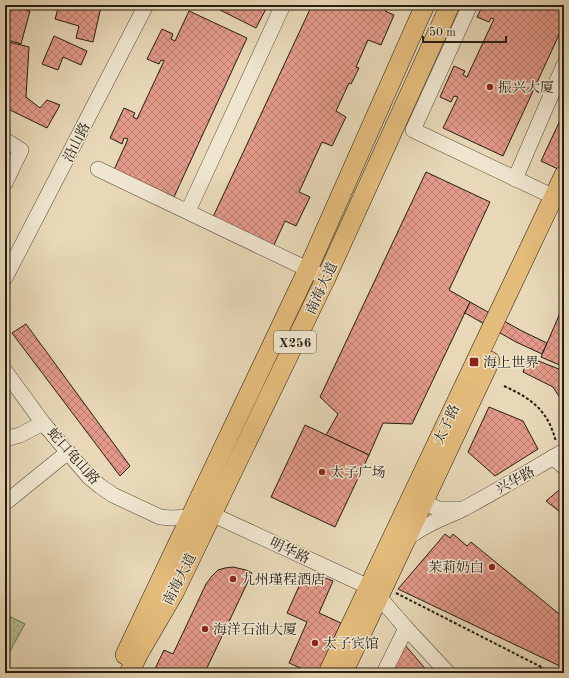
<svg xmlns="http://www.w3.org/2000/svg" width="569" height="678" font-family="'Old Standard TT','Noto Serif SC',serif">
	<defs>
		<pattern id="park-dots" width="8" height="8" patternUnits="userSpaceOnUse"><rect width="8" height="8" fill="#b3bf90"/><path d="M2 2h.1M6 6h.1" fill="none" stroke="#9aa47b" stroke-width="1.8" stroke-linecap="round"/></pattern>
		<pattern id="building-cross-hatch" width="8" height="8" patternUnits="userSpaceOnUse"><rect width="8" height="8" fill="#e39a89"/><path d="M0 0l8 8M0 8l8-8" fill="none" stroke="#b87d6f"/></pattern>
	</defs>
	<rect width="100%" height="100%" fill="#e8d8b7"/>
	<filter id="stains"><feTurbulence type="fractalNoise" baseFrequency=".005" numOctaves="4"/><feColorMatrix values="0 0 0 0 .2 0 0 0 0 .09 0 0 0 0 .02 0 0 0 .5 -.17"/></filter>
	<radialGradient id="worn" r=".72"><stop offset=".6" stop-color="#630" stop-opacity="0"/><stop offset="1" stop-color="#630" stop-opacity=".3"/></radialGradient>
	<polygon fill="url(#park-dots)" stroke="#6c6e51" points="5,614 25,624 5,660"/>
	<g fill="url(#building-cross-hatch)" stroke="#241d12">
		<polygon points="5,5 30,11 21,44 5,39 7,23 5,23"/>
		<polygon points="59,5 71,5 81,7 83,5 105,5 100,11 93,42 76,38 79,26 55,19"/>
		<polygon points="210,5 268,5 256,28"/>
		<polygon points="312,5 388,5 385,11 394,15 381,45 368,40 356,67 359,68 351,84 349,83 336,111 346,117 332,146 322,142 299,192 310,197 296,226 285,221 274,245 213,217"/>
		<polygon points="483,5 564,5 564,24 503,156 443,128 458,97 454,96 451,102 440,97 454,66 465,71 463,75 467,77 494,19 491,18 489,22 477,17"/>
		<polygon points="189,11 247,38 174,197 114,170 128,139 124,138 122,144 110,138 124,108 135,113 133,117 137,119 164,61 161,60 159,64 147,59 162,29 173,34 171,39 175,41"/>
		<polygon points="54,36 87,51 81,65 63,57 58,70 42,64"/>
		<polygon points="5,41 29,47 26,97 40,108 47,100 60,105 47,128 6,108 7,60 5,59"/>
		<polygon points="564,112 564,168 562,171 541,161"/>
		<polygon points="426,172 490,202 449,290 470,302 412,424 383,423 369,455 326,435 338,414 320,397"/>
		<polygon points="470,302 522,331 547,343 542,354 516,342 465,313"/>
		<polygon points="564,304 564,367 541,357"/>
		<polygon points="26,324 130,466 120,476 12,333"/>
		<polygon points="528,357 564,371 564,404 553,387 523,372"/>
		<polygon points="489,407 523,421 538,449 495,476 468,452"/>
		<polygon points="305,425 369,455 335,527 271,497"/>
		<polygon points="564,486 564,515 546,501"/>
		<polygon points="445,534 450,538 453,534 467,546 471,542 564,618 564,668 398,589"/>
		<polygon points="5,541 7,547 5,555"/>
		<polygon points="233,567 246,570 252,573 206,670 213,673 153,673 164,650 173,654 206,584 212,576 218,570 225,568"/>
		<polygon points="305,573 316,578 318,575 333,581 319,613 341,623 318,673 311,673 289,663 307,622 287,613"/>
		<polygon points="404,644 429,673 390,673"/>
	</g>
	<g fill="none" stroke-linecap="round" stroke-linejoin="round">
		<g stroke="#554c3b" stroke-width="16">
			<g id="minor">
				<polyline points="470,5 413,130 554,197"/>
				<polyline points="5,140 21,150 5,183"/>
				<polyline points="98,169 326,278"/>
				<polyline points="515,179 564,65"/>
				<polyline points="188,211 283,5"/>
				<polyline points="5,278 146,5"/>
				<polyline points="5,371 43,423 89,477 100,486 113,495 160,517 171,518 210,516 220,518 369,587"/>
				<polyline points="5,439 20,435 43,423"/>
				<polyline points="553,457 564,467"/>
				<polyline points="426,498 428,504 438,509 459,509"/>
				<polyline points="5,503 68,452"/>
				<path d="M 406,540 C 422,525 445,518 465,508 C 499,490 531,470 564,451"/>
				<polyline points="379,597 406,628 448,673"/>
				<polyline points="384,673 406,628"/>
			</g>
		</g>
		<g stroke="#241d12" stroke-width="20">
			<g id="major">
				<polyline points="125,655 308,269 425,5"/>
				<polyline points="129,673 139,653 174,593 326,278 450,5"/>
				<polyline points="328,673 564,175"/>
				<polyline points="343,673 490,361"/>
			</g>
		</g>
		<g stroke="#241d12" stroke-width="2" stroke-dasharray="3 2" stroke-linecap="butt">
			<path d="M 504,386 C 532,399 548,410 556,442"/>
			<polyline points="396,593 553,673"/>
			<polyline points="539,673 541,667"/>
		</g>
		<use href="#minor" stroke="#f0e6d0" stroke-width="15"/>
		<use href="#major" stroke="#e4bc7c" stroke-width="19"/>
	</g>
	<g fill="#8f2418" stroke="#f0e6d0" stroke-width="1.5">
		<circle cx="490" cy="87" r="4"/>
		<rect x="469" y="357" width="10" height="10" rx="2"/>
		<circle cx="322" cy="472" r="4"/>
		<circle cx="492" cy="567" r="4"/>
		<circle cx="233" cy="579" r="4"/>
		<circle cx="205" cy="629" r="4"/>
		<circle cx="315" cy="643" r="4"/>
	</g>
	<g text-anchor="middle" stroke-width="3" stroke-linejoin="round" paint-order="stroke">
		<rect fill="#f0e6d0" stroke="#61594b" stroke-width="1" x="274" y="331" width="42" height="22" rx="3"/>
		<g font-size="13" font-weight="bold" fill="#241d12">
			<text x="295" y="347">X256</text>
		</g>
		<g font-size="14" fill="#241d12" stroke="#f0e6d0" text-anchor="start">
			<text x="498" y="92">振兴大厦</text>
			<text x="483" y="367">海上世界</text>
			<text x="330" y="477">太子广场</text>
			<text x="484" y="572" text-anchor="end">茉莉奶白</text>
			<text x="241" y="584">九州瑾程酒店</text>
			<text x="213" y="634">海洋石油大厦</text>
			<text x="323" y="648">太子宾馆</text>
		</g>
		<g font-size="14" fill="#241d12" stroke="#f0e6d0">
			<text transform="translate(76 142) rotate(-63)" y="5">沿山路</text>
			<text transform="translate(321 288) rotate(-65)" y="5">南海大道</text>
			<text transform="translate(446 424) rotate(-65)" y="5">太子路</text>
			<text transform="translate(74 456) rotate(48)" y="5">蛇口龟山路</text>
			<text transform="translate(515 480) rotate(-29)" y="5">兴华路</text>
			<text transform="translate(290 550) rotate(25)" y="5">明华路</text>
			<text transform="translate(179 579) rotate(-63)" y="5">南海大道</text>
		</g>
	</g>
	<rect width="569" height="678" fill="none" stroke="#e8d8b7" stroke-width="20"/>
	<rect x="6" y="6" width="557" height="666" fill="none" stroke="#241d12" stroke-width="2"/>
	<rect x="10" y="10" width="549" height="658" fill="none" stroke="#241d12"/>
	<path d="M423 36v6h83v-6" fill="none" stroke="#241d12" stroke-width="2"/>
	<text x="429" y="36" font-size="12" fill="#241d12" stroke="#f0e6d0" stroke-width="3" paint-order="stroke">50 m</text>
	<rect width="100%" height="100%" filter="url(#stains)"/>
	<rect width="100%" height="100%" fill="url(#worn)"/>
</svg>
